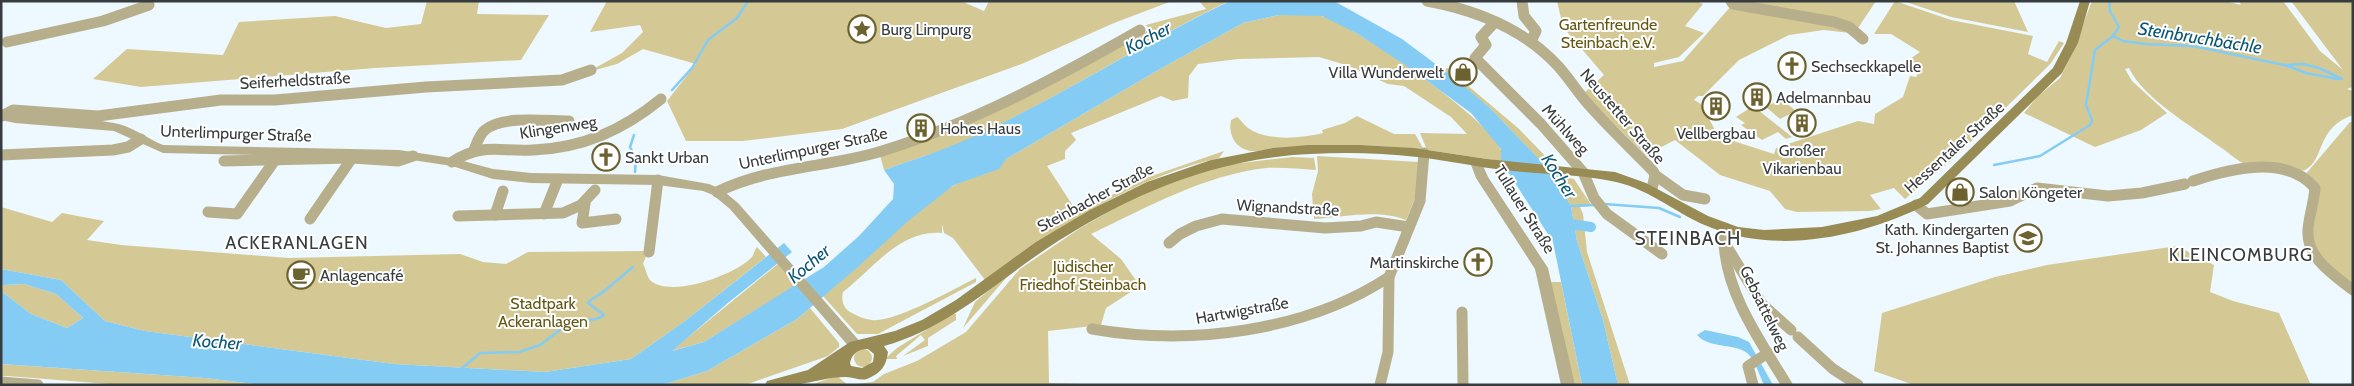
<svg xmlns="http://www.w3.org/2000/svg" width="2354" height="386" font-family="Cabin,sans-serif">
	<rect width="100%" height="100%" fill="#edf8ff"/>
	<g fill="#d4c994">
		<polygon points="427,1 479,1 477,14 549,15 521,60 375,68 141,87 93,79 127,49 223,55 239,22 335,16 386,28 421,24"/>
		<polygon points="607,1 961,1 984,11 989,1 1172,1 1114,23 1024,63 842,129 743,141 686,141 667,101 696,64 643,49 617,64 588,72 622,53 643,32 640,25 590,32"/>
		<path d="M 1199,1 L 1229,1 C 1136,46 1050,104 956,145 C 933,154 908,161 884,170 L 880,155 L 1137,38 L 1149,29 L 1146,25 L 1206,9 Z"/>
		<polygon points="1557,1 1696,1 1703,4 1685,26 1704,33 1679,57 1654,63 1654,67 1683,61 1731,6 1817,19 1850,33 1824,30 1789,35 1739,60 1703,96 1698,96 1694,100 1701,104 1715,130 1709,133 1718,141 1724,138 1774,154 1776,148 1858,121 1874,124 1875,114 1903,97 1910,76 1916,77 1920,71 1907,61 1920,52 1891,34 1874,34 1895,1 1951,20 2033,36 2028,54 2047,62 2059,41 2064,43 2051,63 2039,75 1952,160 1905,199 1894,188 1870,195 1881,209 1870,211 1797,212 1785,209 1770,191 1720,175 1675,140 1646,155 1583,94 1604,75 1563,27"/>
		<polygon points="1736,1 1876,1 1858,28"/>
		<polygon points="1903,1 2014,1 2028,32 1951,17"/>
		<path d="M 2092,1 L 2225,1 L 2241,5 L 2239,1 L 2283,1 L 2320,51 L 2343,70 L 2291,1 L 2353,1 L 2353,87 L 2347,89 L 2353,91 L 2353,115 C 2316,127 2325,160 2305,170 C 2297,174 2255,168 2245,164 C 2237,161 2228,152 2220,147 C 2193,127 2143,98 2129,68 L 2125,69 L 2132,81 L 2167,113 L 2141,130 L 2095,147 L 2024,113 L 2038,96 L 2060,78 L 2072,54 Z"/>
		<path d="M 1279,15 C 1292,15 1308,13 1321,16 C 1351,22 1493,122 1501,150 C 1502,153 1501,158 1501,161 L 1427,150 L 1420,133 L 1467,134 L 1451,117 L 1404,86 L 1388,84 L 1349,66 L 1319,57 L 1238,59 L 1198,64 L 1189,76 L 1188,98 L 1173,101 L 1161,96 L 1071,133 L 1076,140 L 1065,151 L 1065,159 L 1047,166 L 1075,209 L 1063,215 L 1065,218 L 1146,178 L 1224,151 L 1219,158 C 1130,178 1059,229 985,280 L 953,238 L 944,233 L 942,224 L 942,233 C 900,229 873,269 843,292 C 841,300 843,307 850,312 C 857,316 864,319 872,320 C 894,323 954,289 976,278 L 976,282 L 878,334 L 857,334 L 823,296 C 866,260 905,216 953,186 C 971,174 992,178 1006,159 L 1160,69 L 1243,23 Z"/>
		<polygon points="1447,68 1518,128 1555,166 1544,165 1490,108 1443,70"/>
		<polygon points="1781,99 1796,111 1780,119 1766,107"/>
		<polygon points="1753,106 1792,137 1786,139 1778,132 1762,140 1741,125 1745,123 1736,117"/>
		<path d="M 1357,116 L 1394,134 L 1415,134 L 1424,150 C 1384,145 1345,144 1305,146 C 1290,146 1264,152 1251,151 C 1235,149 1228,134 1231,120 L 1237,117 C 1241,120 1244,125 1248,128 C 1268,142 1302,138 1323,133 L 1322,130 L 1345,123 Z"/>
		<polygon points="2350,122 2353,122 2353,288 2317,252 2312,237 2319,191 2304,176"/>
		<path d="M 1317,156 L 1419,162 L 1416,196 L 1406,220 C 1378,209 1344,217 1314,219 L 1312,194 L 1318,171 Z"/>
		<path d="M 1292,157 L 1314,158 L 1316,170 C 1300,169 1282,167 1266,168 C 1204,175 1146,208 1091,234 L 1121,259 L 1140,286 L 1106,308 L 1101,325 L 1048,331 L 1049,383 L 1112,385 L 810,385 L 837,376 L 848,385 L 873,382 L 884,374 L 917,361 L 966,332 L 1020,269 L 1082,227 L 1131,199 L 1165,184 L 1206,170 L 1233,164 Z"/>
		<polygon points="1553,174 1574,179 1592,206 1580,207 1583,214 1587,252 1630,385 1618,385 1603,320 1577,241 1571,206"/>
		<path d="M 1,207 L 52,222 L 62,213 L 104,221 L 87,240 L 121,245 L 289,258 L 460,254 L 483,262 L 506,264 L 528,252 L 648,251 L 643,264 C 646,269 647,278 651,281 C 672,298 735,275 752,257 C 754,254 754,251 757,247 L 766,257 L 685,321 L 631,359 L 545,372 L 394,364 L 145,331 L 105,321 L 61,280 L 1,269 Z"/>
		<polygon points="2177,246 2214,265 2210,292 2233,301 2279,313 2310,383 2315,385 1914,385 1874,371 1882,313 1995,277 2047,265"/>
		<polygon points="784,259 803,281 704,342 671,351"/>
		<polygon points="1012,271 963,328 975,302"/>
		<polygon points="1546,282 1561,282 1582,385 1570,385"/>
		<polygon points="24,284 56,294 83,318 67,328 31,314 1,291 3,285"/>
		<polygon points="810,308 839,343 839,347 828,356 745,385 662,385 707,371 797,319"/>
		<polygon points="952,314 956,314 956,320 928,338 928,346 903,356 925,340 921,335 896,356 897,359 887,359 886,358 897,348"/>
		<circle cx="863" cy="358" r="9"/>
		<polygon points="1,364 205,378 263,385 121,385 7,376 1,376"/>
	</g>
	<g fill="#84ccf3">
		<path d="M 1230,1 L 1334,1 L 1402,39 L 1457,80 L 1490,108 L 1553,174 L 1571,206 L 1577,241 L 1603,320 L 1618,385 L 1582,385 L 1553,242 L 1501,161 L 1501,149 L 1471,113 L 1411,69 L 1358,34 L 1322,16 L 1279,15 L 1243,23 L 1160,69 L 1006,159 L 999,169 L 954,185 L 908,221 L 859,266 L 797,319 L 707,371 L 662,385 L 263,385 L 205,378 L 1,364 L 1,291 L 31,314 L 67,328 L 83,318 L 56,294 L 24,284 L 3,285 L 1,287 L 1,269 L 61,280 L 105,321 L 145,331 L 394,364 L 545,372 L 631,359 L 685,321 L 784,243 L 792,252 L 729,302 L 672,351 L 704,342 L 824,267 L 859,236 L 893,199 L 894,184 L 884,170 C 908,161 933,154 956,144 C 1051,104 1137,45 1230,1 Z"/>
		<path d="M 1705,330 L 1738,337 L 1749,342 L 1773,385 L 1764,385 C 1760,376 1756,364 1750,356 C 1740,342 1710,350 1697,335 Z"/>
	</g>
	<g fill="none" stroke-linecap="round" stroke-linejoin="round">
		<g stroke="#84ccf3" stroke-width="2.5">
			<polyline points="2113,36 2123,41 2146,44 2193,46 2284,65 2303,64 2319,68 2342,79"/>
			<polyline points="2285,65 2306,73 2338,79"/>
			<polyline points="672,90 692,68 708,40 737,18 748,1"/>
			<polyline points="634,135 630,147 636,158 635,172"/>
			<polyline points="1994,165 2040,156 2090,125 2092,120 2086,105 2095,50 2113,36 2119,27 2110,11 2109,1"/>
			<polyline points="1604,204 1659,208 1680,217"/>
			<polyline points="1569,206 1594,205"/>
			<polyline points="321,276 404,278"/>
			<path d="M 565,323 C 577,316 593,324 604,315 L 588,303 C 593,297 599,296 604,291 C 614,283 623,275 633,267"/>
			<polyline points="461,369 480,353 519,352 540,345 560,330"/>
		</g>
		<polyline stroke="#84ccf3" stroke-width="10" points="1563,223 1591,227"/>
		<g stroke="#b7af8b" stroke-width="11">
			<path d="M 1427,1 C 1476,10 1524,29 1558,66 C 1569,78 1578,93 1589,105 C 1609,128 1632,149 1653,171 L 1655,175 L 1652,189"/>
			<polyline points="1522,1 1524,16 1536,31 1531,41"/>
			<polyline points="1731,1 1733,4 1834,22 1849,27 1863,39"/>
			<polyline points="1495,22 1481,37 1486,45 1475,58 1541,124 1583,172 1594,198 1607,214 1662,254"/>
			<polyline points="7,42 103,21 149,5 148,1"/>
			<polyline points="2,116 13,110 98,116 221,100 275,100 426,87 562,80 591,70"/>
			<path d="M 474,150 C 477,143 479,135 485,130 C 502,115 548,121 569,121"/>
			<polyline points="1,155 113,150 128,147 141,139"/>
			<polyline points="224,161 352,158 398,161 413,156"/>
			<path d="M 452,162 C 483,142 499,152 533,150 C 583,148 623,130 661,99"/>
			<polyline points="1655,175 1683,195 1705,199"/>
			<path d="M 2193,181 C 2229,169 2286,154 2315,188 C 2314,202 2309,216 2308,230 C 2306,258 2334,275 2353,290"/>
			<path d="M 717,192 C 770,166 827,168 882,151 C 973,123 1058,77 1140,30"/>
			<polyline points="585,204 582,223 616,219"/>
			<polyline points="1916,205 1927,214 2010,201 2037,188 2108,196 2142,193 2185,184"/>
			<polyline points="208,212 237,214 275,160"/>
			<polyline points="544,214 558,179"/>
			<polyline points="495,215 503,191"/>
			<polyline points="458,216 563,213 581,205 595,190"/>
			<polyline points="310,219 352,158"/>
			<polyline points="1724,228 1724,242 1762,304 1791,330"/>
			<path d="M 1724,242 C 1726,294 1761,342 1787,385"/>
			<polyline points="1169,243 1180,234 1196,226 1222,219 1325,228 1361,226 1376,222 1409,227"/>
			<polyline points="649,252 658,180"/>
			<polyline points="1462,312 1463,385"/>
			<path d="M 1092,329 C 1190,346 1305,332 1389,277"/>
			<polyline points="1798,337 1833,369 1858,385"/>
			<polyline points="1,382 38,385"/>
			<polyline points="1380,385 1388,352 1389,277 1420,201 1424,153"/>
			<polyline points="1753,385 1748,366 1768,353"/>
		</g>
		<g fill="#b7af8b" fill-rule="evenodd">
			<path d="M 1,112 C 38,119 77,116 114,123 C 132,126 146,138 163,145 L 399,150 L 452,158 L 493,169 L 531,173 L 658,175 L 709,184 L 721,189 L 738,203 L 863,345 L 861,349 L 856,351 L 851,349 L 730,209 L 713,195 L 703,191 L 658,185 L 531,183 L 493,179 L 452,166 L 399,158 L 163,153 L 114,131 L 15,123 L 1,120 Z"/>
			<polygon points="1476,158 1480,159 1488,177 1548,268 1575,385 1561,385 1535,269 1476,178 1470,162"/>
		</g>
		<path fill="#988c54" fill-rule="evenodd" d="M 2080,1 L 2090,1 L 2078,43 L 2062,73 L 1928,204 C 1865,236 1780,255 1712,228 C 1679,216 1652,190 1616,182 C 1580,174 1542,175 1505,170 C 1476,167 1446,160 1417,157 C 1382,153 1346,152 1311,154 C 1213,158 1126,196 1046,249 C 993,285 947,328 884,346 L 888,352 C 886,366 882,372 869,378 C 862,382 854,377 846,377 C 829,377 813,382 796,385 C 786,386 775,385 765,385 L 767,381 L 808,370 L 850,342 L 895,331 L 922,320 L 956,300 L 1036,242 L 1090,210 L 1147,182 L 1211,160 L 1273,148 L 1308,145 L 1361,145 L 1414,148 L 1487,159 L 1615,172 L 1646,183 L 1708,216 L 1738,227 L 1764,230 L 1822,227 L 1877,216 L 1920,198 L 2053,68 L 2066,43 ZM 868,349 L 874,354 L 873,362 L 862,368 L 851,366 L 850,363 C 852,353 859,349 868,349 Z"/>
	</g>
	<defs>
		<g id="sight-ring" transform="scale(1.4375)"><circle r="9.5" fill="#fff" stroke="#6c622f" stroke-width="1.5"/><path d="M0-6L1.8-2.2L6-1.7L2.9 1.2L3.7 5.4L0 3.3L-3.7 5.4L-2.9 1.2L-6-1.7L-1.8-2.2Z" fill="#6c622f"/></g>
		<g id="church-ring" transform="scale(1.4375)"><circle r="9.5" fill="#fff" stroke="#6c622f" stroke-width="1.5"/><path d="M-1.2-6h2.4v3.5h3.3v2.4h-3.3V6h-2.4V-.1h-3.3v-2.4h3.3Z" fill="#6c622f"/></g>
		<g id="shop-ring" transform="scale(1.4375)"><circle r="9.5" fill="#fff" stroke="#6c622f" stroke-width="1.5"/><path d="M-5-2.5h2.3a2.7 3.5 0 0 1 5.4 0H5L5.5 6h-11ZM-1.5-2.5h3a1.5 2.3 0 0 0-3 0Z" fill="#6c622f"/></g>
		<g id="building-ring" transform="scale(1.4375)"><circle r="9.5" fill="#fff" stroke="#6c622f" stroke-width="1.5"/><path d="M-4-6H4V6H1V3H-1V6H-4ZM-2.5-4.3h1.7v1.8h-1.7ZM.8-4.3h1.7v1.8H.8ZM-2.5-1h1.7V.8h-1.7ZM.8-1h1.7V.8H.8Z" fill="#6c622f"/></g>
		<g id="school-ring" transform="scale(1.4375)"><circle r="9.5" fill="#fff" stroke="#6c622f" stroke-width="1.5"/><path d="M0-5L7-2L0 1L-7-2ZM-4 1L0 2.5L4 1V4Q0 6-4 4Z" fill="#6c622f"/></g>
		<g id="cafe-ring" transform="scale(1.4375)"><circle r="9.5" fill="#fff" stroke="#6c622f" stroke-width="1.5"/><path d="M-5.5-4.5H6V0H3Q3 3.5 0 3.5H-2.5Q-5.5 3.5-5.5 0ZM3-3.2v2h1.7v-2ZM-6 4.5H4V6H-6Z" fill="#6c622f"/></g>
	</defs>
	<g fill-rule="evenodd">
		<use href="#sight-ring" x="862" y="29"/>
		<use href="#church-ring" x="1792" y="66"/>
		<use href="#shop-ring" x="1463" y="72"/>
		<use href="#building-ring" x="1757" y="97"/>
		<use href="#building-ring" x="1716" y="106"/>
		<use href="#building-ring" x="1802" y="123"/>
		<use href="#building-ring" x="921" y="128"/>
		<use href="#church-ring" x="606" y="157"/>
		<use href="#shop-ring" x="1960" y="192"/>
		<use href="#school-ring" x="2028" y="238"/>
		<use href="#church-ring" x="1478" y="262"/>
		<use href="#cafe-ring" x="301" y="275"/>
	</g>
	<g text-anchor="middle" stroke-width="4" stroke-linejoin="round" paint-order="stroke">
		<g font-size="16" fill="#645712" stroke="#fff">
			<text x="1608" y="30">Gartenfreunde<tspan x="1608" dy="18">Steinbach e.V.</tspan></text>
			<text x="1083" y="272">Jüdischer<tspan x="1083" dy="18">Friedhof Steinbach</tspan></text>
			<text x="543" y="309">Stadtpark<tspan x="543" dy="18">Ackeranlagen</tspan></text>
		</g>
		<g font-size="16" fill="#373c3e" stroke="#fff" text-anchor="start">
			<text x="881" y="35">Burg Limpurg</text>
			<text x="1811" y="72">Sechseckkapelle</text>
			<text x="1444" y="78" text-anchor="end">Villa Wunderwelt</text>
			<text x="1776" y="103">Adelmannbau</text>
			<text x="940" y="134">Hohes Haus</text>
			<text x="1716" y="139" text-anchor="middle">Vellbergbau</text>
			<text x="1802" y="156" text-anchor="middle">Großer<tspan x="1802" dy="18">Vikarienbau</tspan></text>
			<text x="625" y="163">Sankt Urban</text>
			<text x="1979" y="198">Salon Köngeter</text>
			<text x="2009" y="235" text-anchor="end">Kath. Kindergarten<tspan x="2009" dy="18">St. Johannes Baptist</tspan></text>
			<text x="1459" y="268" text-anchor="end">Martinskirche</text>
			<text x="320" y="281">Anlagencafé</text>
		</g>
		<g font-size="16" fill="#373c3e" stroke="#fff">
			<text transform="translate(295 80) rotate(-3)" y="6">Seiferheldstraße</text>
			<text transform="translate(1623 116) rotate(49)" y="6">Neustetter Straße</text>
			<text transform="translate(558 127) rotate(-9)" y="6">Klingenweg</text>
			<text transform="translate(1566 129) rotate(48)" y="6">Mühlweg</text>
			<text transform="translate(236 133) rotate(2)" y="6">Unterlimpurger Straße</text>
			<text transform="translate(1954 147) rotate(-42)" y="6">Hessentaler Straße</text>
			<text transform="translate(813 148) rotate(-12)" y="6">Unterlimpurger Straße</text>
			<text transform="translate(1095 197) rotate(-28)" y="6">Steinbacher Straße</text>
			<text transform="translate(1288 207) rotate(3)" y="6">Wignandstraße</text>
			<text transform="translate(1525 209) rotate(58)" y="6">Tullauer Straße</text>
			<text transform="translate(1765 308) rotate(64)" y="6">Gebsattelweg</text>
			<text transform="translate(1242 310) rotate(-10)" y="6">Hartwigstraße</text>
		</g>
		<g font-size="18" font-style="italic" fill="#0a5777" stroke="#fff">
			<text transform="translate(1148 38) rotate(-27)" y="6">Kocher</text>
			<text transform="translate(2200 38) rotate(9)" y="6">Steinbruchbächle</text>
			<text transform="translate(1559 176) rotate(57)" y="6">Kocher</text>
			<text transform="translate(809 264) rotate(-40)" y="6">Kocher</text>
			<text transform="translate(217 342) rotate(4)" y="6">Kocher</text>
		</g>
		<g font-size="18" letter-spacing="1" fill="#373c3e" stroke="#fff">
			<text x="297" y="249">ACKERANLAGEN</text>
			<text x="2241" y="261">KLEINCOMBURG</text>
		</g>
		<g font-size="19" letter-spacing="1" fill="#373c3e" stroke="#fff">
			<text x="1688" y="245">STEINBACH</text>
		</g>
	</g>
	<rect width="2354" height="386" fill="none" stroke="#373c3e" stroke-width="5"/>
</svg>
